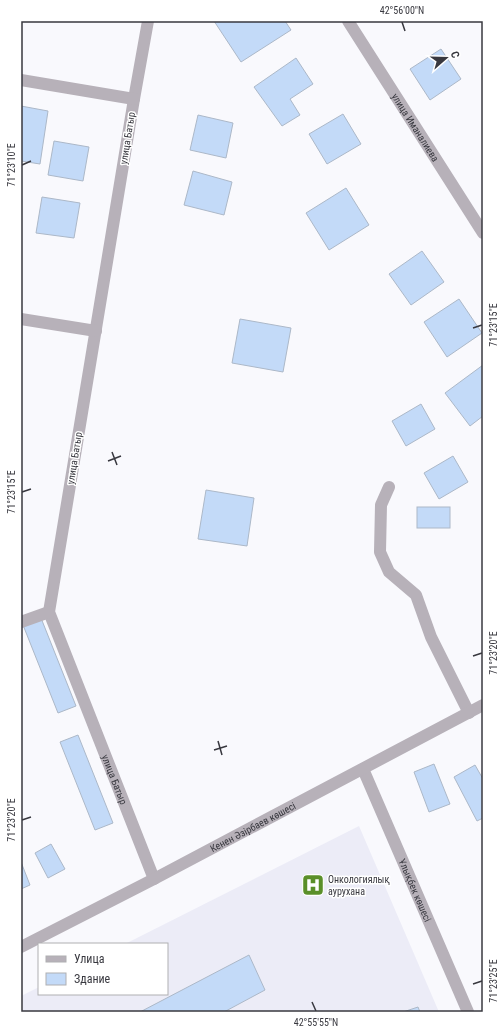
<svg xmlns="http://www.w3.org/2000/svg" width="504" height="1033" font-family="'Roboto Condensed',sans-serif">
	<rect width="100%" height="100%" fill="#f9f9fd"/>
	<polygon fill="#ececf7" points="359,826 439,1012 21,1012 21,996 39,987 39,994 167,994 167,944 125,944"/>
	<g fill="#c3daf8" stroke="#acb8c8">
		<polygon points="214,21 285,21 291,30 241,62"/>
		<polygon points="441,49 461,79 430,100 410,69"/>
		<polygon points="296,58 313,84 290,99 300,115 282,126 254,87"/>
		<polygon points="21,106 48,111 40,164 21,161"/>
		<polygon points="343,114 361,144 327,164 309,134"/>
		<polygon points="198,115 233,123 226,158 190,150"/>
		<polygon points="54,141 89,147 83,181 48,175"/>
		<polygon points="193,171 232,182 224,215 184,205"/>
		<polygon points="346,188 369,225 329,250 306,213"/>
		<polygon points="42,197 80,203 74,238 36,233"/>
		<polygon points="422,251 444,282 411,305 389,274"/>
		<polygon points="459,299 482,333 447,357 424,322"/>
		<polygon points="240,319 291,328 283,372 232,363"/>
		<polygon points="483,365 483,416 470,426 445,393"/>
		<polygon points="421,404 435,429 406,446 392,421"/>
		<polygon points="453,456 468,482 439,499 424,473"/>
		<polygon points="206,490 254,498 247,546 198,539"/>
		<rect x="417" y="507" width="33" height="21"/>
		<polygon points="41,618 76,706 58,713 23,625"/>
		<polygon points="78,735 113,823 95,830 60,742"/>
		<polygon points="434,764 450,804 429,812 414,772"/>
		<polygon points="475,765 483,779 483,818 477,821 454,777"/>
		<polygon points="51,844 65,869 48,878 35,853"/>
		<polygon points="21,862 30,885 21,889"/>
		<polygon points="249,955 265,990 224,1012 140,1012"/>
		<polygon points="418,1007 420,1012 403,1012"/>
	</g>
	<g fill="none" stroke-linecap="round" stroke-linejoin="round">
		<g stroke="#b7b1b9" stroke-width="12">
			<path id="s1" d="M 148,21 L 134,99 L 49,612 L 154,879"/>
			<path id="s2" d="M 348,21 L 483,233"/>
			<polyline points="21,80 134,99"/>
			<polyline points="21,319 96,331"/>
			<polyline points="389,487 381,505 380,552 389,572 416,595 431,637 469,713"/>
			<polyline points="21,622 49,612"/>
			<path id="s3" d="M 363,769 L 468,1012"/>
			<path id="s4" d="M 21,947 L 154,879 L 483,705"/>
		</g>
	</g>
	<path fill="none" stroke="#38383f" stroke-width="1.5" d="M 402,22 L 405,31M 22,165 L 31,161M 473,328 L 482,325M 112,452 L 117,465M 108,461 L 121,456M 22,492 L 31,489M 473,656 L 482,653M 218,741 L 222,755M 214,750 L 227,746M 22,820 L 31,817M 473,984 L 482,981M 312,1002 L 316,1011"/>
	<defs>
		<g id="hospital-square" transform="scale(1.15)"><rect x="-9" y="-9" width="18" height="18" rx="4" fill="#5a8f29" stroke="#fff"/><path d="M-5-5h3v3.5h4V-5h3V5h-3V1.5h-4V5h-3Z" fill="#fff"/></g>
	</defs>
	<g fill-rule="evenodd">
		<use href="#hospital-square" x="313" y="885"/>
	</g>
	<g text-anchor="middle" stroke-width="3" stroke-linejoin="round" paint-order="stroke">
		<g font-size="10" fill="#38383f" stroke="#fff">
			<text dy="4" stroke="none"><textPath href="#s2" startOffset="126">улица Иманалиева</textPath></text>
			<text transform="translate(127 138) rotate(-81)" y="4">улица Батыр</text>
			<text transform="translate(74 458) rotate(-81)" y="4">улица Батыр</text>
			<text dy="4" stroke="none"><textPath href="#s1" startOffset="779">улица Батыр</textPath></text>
			<text dy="4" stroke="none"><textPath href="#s4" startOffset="261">Кенен Әзірбаев көшесі</textPath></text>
			<text dy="4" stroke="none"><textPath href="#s3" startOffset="132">Ұлықбек көшесі</textPath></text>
		</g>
		<g font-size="10" fill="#38383f" stroke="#fff" text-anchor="start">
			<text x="328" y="883">Онкологиялық<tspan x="328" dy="12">аурухана</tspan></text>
		</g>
	</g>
	<rect width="504" height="1033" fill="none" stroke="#ffffff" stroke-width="44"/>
	<rect x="38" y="943" width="130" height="52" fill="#ffffff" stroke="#afafb2"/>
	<rect x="46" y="956" width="20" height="6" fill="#b7b1b9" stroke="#afafb2"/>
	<text x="74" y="963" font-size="12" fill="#38383f">Улица</text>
	<rect x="46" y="973" width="20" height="12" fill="#c3daf8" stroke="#afafb2"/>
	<text x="74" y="983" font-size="12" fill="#38383f">Здание</text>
	<g transform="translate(446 58) rotate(70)" stroke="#ffffff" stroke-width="3" paint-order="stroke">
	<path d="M0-3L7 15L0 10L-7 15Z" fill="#38383f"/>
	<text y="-6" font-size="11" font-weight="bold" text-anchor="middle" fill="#38383f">С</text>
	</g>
	<rect x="22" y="22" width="460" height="989" fill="none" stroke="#38383f" stroke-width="1.5"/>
	<g font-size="10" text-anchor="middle" fill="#38383f">
		<text x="402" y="14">42°56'00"N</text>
		<text transform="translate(11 165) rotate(-90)" y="4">71°23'10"E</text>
		<text transform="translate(493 325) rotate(-90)" y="4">71°23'15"E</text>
		<text transform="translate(11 492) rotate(-90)" y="4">71°23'15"E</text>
		<text transform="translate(493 653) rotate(-90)" y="4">71°23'20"E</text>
		<text transform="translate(11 820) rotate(-90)" y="4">71°23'20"E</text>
		<text transform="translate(493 981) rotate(-90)" y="4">71°23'25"E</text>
		<text x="316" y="1026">42°55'55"N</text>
	</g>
</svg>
